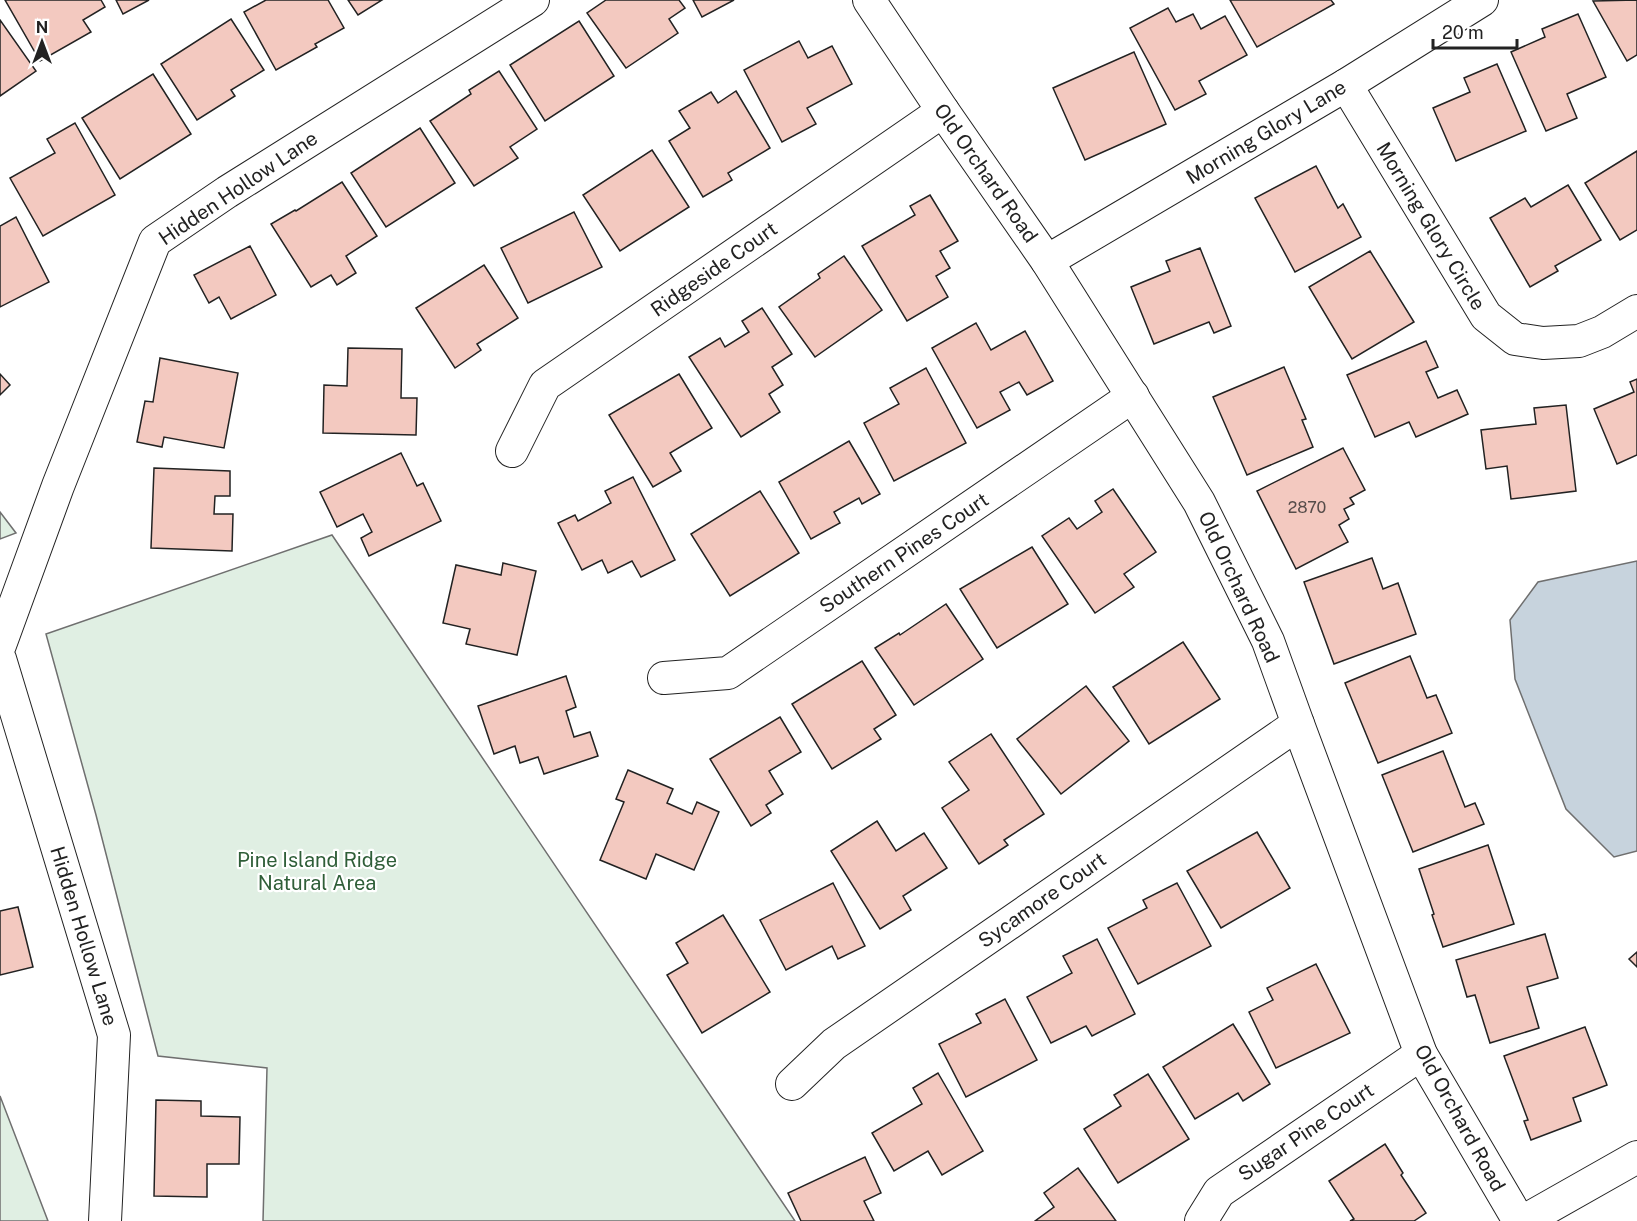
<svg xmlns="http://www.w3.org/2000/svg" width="1637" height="1221" font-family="'Public Sans',sans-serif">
	<rect width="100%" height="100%" fill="#fff"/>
	<g fill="#e0efe3" stroke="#6f6f6f" stroke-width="1.5">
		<polygon points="0,512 16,533 0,539"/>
		<polygon points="332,535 795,1221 263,1221 267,1068 158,1056 96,815 46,634"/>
		<polygon points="0,1096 48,1221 0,1221"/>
	</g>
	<polygon fill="#c7d3dd" stroke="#6f6f6f" stroke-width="1.5" points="1637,561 1637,851 1614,857 1566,809 1515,679 1510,620 1538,582"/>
	<g fill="#f3c9c0" stroke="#222" stroke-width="1.5">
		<polygon points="5,0 101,0 105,7 83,20 91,32 40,61"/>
		<polygon points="116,0 149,0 123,14"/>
		<polygon points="266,0 328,0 344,28 315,44 317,47 276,70 244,12"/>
		<polygon points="348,0 382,0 358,15"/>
		<polygon points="606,0 679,0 685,8 669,19 678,33 626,68 587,13"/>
		<polygon points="693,0 734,0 702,17"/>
		<polygon points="1230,0 1331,0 1334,4 1257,47"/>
		<polygon points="1637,0 1637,55 1627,61 1593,1"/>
		<polygon points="1168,8 1176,22 1193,14 1201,29 1225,16 1247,55 1199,81 1206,94 1175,110 1130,28"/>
		<polygon points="1578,14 1606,77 1567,94 1577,118 1546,131 1511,52 1545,37 1542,29"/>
		<polygon points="231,19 264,70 231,90 235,96 197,120 161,64"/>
		<polygon points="0,20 36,71 0,96"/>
		<polygon points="579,21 614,76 545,121 510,65"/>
		<polygon points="799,41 808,58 832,46 852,84 807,108 816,124 782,142 744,70"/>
		<polygon points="1134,52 1166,124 1085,160 1053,88"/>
		<polygon points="1497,64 1526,131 1456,161 1433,108 1470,92 1464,78"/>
		<polygon points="499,71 537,129 510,147 518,158 474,186 430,121 471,94 469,90"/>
		<polygon points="153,74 191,134 120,179 82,118"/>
		<polygon points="736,91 770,148 728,173 732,180 703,197 669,141 690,128 679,111 711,92 718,103"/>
		<polygon points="75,123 115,195 43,236 10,178 55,153 47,139"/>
		<polygon points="420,128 455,183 386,227 351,173"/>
		<polygon points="652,150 689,207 620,251 583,195"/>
		<polygon points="1637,151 1637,230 1620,240 1585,183"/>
		<polygon points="1316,166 1338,208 1343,204 1361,237 1295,272 1255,198"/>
		<polygon points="342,182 377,236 346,256 356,273 337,285 331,275 311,287 271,224 295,210 296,211"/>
		<polygon points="1568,185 1601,240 1555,266 1558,271 1530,287 1490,218 1525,198 1531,207"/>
		<polygon points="930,195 958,241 940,251 950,268 936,276 948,297 907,321 862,246 915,215 910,206"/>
		<polygon points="574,212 602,267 528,303 501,248"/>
		<polygon points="16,217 49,282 0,307 0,226"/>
		<polygon points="250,246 276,295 231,319 219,297 209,303 194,275"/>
		<polygon points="1200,248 1231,326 1214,333 1209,322 1154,344 1131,287 1170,271 1166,261"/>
		<polygon points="1370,251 1414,322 1352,359 1309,287"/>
		<polygon points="844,256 882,310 815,357 779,307 820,278 818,274"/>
		<polygon points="484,265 518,318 477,344 481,350 455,368 416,308"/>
		<polygon points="762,308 792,354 772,367 783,385 769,394 780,412 741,437 689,357 720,338 725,347 749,332 742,321"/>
		<polygon points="976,323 991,350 1025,331 1053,381 1027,395 1019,382 1000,392 1010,410 977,428 932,348"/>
		<polygon points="1426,341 1438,367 1426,372 1438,398 1457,390 1468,414 1416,437 1409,422 1375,437 1347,375"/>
		<polygon points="348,348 402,349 401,398 417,398 416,435 323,433 324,385 347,386"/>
		<polygon points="160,358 238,373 224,448 164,437 162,447 137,442 145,401 153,402"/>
		<polygon points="1284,367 1306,419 1302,420 1313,447 1247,475 1213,397"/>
		<polygon points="926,368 966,443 894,481 864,423 899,404 890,388"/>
		<polygon points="0,374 10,385 0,395"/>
		<polygon points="679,374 712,428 670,453 681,471 653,487 609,415"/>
		<polygon points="1637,379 1637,455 1617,464 1594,409 1634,392 1630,382"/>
		<polygon points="1566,405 1576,491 1511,499 1507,466 1486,469 1481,430 1536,424 1534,408"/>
		<polygon points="849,441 880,494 862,504 859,498 834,512 840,523 811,539 779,482"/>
		<polygon points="1343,448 1365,490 1350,498 1354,504 1344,509 1349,519 1339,525 1348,542 1296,569 1257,491"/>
		<polygon points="401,453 417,486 423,483 441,521 369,556 361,538 372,532 363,514 337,527 320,492"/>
		<polygon points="154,468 230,471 230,496 215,496 214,514 233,514 232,551 151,548"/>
		<polygon points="633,477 675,560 641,577 632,561 608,573 602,560 582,570 558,523 575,515 578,521 611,503 605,491"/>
		<polygon points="1113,489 1156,552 1124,574 1134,587 1095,613 1042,536 1069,518 1077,529 1102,512 1095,501"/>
		<polygon points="760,491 799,553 730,596 691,534"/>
		<polygon points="1032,547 1068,604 997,648 960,589"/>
		<polygon points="1372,558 1383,589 1398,583 1416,634 1334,664 1304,582"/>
		<polygon points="503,563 536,571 517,655 466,644 470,629 443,623 456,565 501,575"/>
		<polygon points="946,604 983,659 914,705 875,648 899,633 900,635"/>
		<polygon points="1183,642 1220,699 1149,744 1113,687"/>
		<polygon points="1410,656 1427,698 1436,695 1452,733 1378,763 1345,683"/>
		<polygon points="862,661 896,715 874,729 881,739 832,769 792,704"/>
		<polygon points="566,676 576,707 566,711 574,737 590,732 598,756 544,774 538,757 520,763 515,746 494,754 478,706"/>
		<polygon points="1086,686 1129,741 1061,794 1017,739"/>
		<polygon points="780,717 801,752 769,771 783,794 766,805 771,813 751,826 710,759"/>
		<polygon points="991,734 1044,814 1004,840 1008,845 979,864 942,808 969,790 949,762"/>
		<polygon points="1443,751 1465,807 1475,803 1484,824 1413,852 1382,775"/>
		<polygon points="628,770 673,789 667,803 692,814 697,802 719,812 694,870 656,854 646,879 600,860 624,802 616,799"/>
		<polygon points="877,821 896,851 924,833 947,868 903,896 911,910 880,929 831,851"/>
		<polygon points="1257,832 1290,888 1221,928 1187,871"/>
		<polygon points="1488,845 1514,924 1443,947 1432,915 1434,914 1419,869"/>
		<polygon points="833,883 865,946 838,959 832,946 786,970 760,920"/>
		<polygon points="1177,883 1211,946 1138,984 1108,928 1147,908 1143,900"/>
		<polygon points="18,907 33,967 0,975 0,911"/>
		<polygon points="723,915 770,992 702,1033 667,975 688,963 676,943"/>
		<polygon points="1545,934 1558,978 1527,987 1539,1028 1490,1043 1475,995 1467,997 1456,960"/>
		<polygon points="1097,939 1135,1014 1092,1036 1086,1026 1051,1043 1027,997 1072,973 1063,956"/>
		<polygon points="1637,952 1637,967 1629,959"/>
		<polygon points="1316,964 1350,1033 1276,1068 1249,1012 1273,1000 1267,988"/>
		<polygon points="1005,999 1037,1060 966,1097 939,1044 981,1023 976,1014"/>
		<polygon points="1233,1024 1270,1084 1243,1101 1238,1093 1195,1119 1163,1067"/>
		<polygon points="1585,1027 1607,1085 1573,1098 1581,1121 1531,1140 1524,1121 1528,1120 1504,1056"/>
		<polygon points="938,1073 983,1151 942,1175 928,1151 894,1171 872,1133 922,1104 913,1088"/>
		<polygon points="1148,1074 1189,1139 1118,1183 1084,1129 1121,1106 1114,1095"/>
		<polygon points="156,1100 201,1101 201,1116 240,1117 239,1164 207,1164 207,1197 154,1196"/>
		<polygon points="1385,1144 1403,1173 1401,1175 1426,1213 1414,1221 1350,1221 1354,1219 1329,1181"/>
		<polygon points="865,1157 881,1193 864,1201 874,1221 801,1221 788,1193"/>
		<polygon points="1078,1168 1116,1221 1035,1221 1054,1207 1044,1193"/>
	</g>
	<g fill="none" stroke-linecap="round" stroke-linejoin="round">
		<g stroke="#222" stroke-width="34">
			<g id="minor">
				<polyline points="869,0 943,111 1047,261 1199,502 1268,641 1298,724 1421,1054 1519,1221"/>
				<polyline points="1346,85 1486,316 1515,339 1543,343 1579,341 1602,332 1637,311"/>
				<polyline points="1047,261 1346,85 1482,0"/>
				<polyline points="512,451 545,385 943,111"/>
				<polyline points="0,645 58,486 155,241 227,192 533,0"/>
				<polyline points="0,659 114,1035 105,1221"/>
				<polyline points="664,678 728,673 1133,396"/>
				<polyline points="792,1084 834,1044 1298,724"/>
				<polyline points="1201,1221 1219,1192 1421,1054"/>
				<polyline points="1524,1221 1637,1157"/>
			</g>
		</g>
		<use href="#minor" stroke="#fff" stroke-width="32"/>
	</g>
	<g text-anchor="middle" stroke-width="4.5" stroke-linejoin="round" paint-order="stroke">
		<g font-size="16" fill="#564c4a">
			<text x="1307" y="513">2870</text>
		</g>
		<g font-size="20" fill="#222" stroke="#fff">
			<text transform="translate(1266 132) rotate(-31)" y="7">Morning Glory Lane</text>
			<text transform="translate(986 173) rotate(55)" y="7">Old Orchard Road</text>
			<text transform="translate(238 188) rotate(-34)" y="7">Hidden Hollow Lane</text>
			<text transform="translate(1431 226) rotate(59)" y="7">Morning Glory Circle</text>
			<text transform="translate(714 269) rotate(-35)" y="7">Ridgeside Court</text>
			<text transform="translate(904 553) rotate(-34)" y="7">Southern Pines Court</text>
			<text transform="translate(1239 587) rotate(65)" y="7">Old Orchard Road</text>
			<text transform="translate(1042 900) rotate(-35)" y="7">Sycamore Court</text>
			<text transform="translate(84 936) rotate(73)" y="7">Hidden Hollow Lane</text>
			<text transform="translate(1460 1118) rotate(61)" y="7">Old Orchard Road</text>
			<text transform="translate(1306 1132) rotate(-34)" y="7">Sugar Pine Court</text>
		</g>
		<g font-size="20" fill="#2f5e38" stroke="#fff">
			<text x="317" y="867">Pine Island Ridge<tspan x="317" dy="23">Natural Area</tspan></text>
		</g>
	</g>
	<g transform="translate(42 42)" stroke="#ffffff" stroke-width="4.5" paint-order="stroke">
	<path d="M0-4.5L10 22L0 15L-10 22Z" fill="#222222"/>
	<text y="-9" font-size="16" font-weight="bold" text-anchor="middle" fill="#222222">N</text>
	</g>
	<path d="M1433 39v9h84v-9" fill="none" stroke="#222222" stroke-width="3"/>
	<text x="1442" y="39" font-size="18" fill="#222222" stroke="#ffffff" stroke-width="4.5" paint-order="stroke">20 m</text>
</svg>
